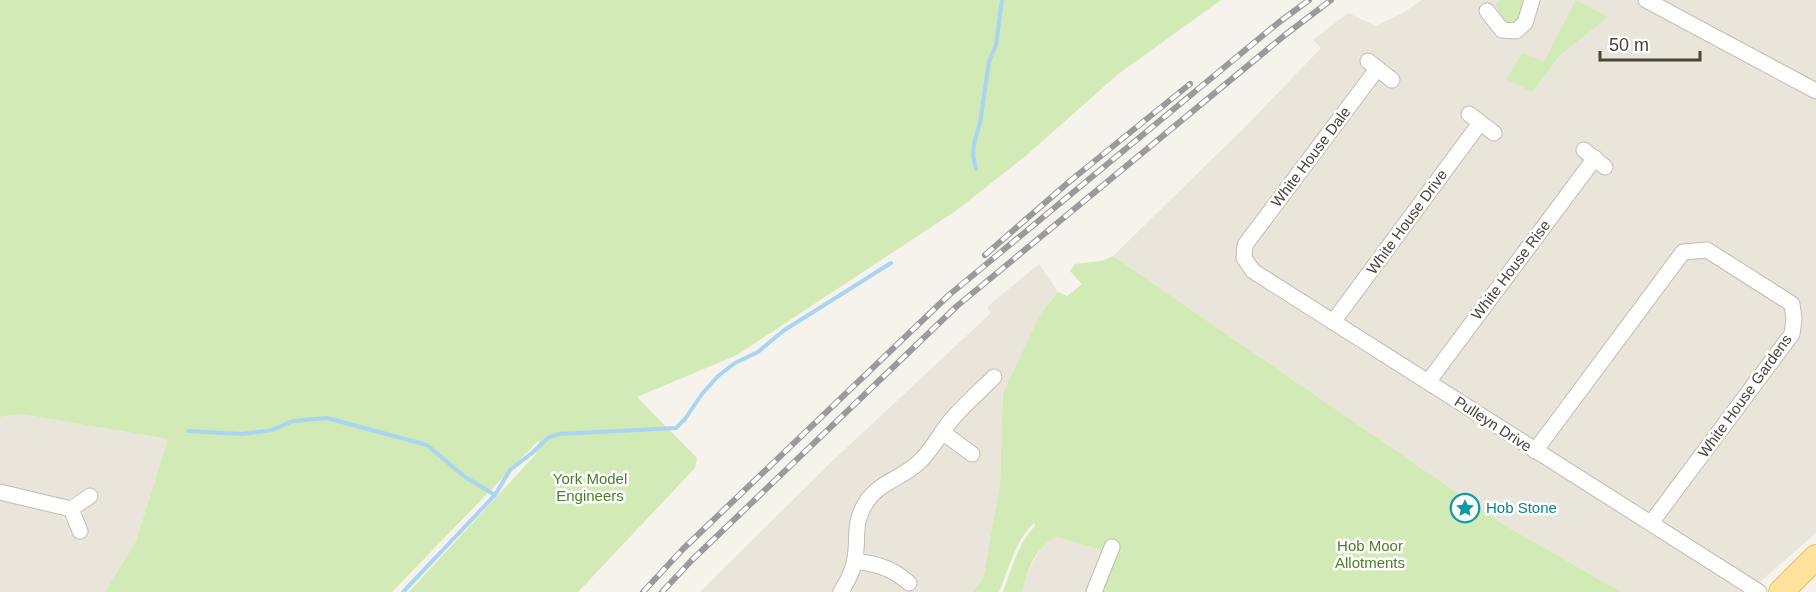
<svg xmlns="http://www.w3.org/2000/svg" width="1816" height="592" font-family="Helvetica,sans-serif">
	<rect width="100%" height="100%" fill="#f6f3ec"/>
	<g fill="#eae5da">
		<polygon points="1422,0 1816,0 1816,533 1748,592 1621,592 1501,523 1113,256 1247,125 1321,48 1313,40 1348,13 1376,26 1403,13"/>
		<polygon points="1039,264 1058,292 1040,314 1003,393 1000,484 983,579 972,592 700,592 828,465 991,313 987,307"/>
		<polygon points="21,414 168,439 136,541 105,592 0,592 0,500 61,515 77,537 88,530 82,520 84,510 98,499 89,487 68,499 58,500 0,486 0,417"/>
		<polygon points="1057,537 1116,554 1102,592 1022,592 1024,579 1041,548 1049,540"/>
	</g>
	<g fill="#d2eab5">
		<polygon points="0,0 1221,0 1117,75 1028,154 957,210 737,355 637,397 697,458 695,468 578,592 409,592 536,454 539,440 392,592 105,592 136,541 168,439 21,414 0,417"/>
		<polygon points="1500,0 1527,0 1521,21 1509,27 1498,18 1498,10 1496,3"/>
		<polygon points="1576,0 1608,17 1560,55 1532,92 1506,79 1523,53 1544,62"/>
		<path d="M 1113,256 L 1501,523 L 1621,592 L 1102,592 L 1115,554 L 1057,537 C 1037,544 1026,572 1022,592 L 1003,592 C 1012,568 1017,545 1035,526 L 1034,523 C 1015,541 1009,569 999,592 L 972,592 L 983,579 L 1000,484 L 1003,393 L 1040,314 L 1058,292 L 1067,296 L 1082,284 L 1070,271 L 1075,264 L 1102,261 Z"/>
	</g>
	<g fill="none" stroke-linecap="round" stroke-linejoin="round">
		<g stroke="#a9d4f2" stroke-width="4">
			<polyline points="976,169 973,155 974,144 980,123 989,62 996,45 1002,0"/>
			<polyline points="188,431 242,434 272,430 293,421 327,418 427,445 465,477 495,495"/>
			<polyline points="403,592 495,495 510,470 532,453 549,437 559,434 676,428 685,419 702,394 718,376 735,363 758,352 783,331 891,263"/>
		</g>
		<g stroke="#c2bbae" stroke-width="17">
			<g id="minor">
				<polyline points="1646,0 1816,91"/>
				<polyline points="1487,11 1502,30 1516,31 1525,23 1532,0"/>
				<polyline points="1368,61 1392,80"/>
				<polyline points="1377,69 1245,245 1244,258 1253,271 1759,592"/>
				<polyline points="1469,114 1494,133"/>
				<polyline points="1584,150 1605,167"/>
				<polyline points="1333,322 1480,123"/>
				<polyline points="1428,382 1595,158"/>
				<polyline points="942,432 972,454"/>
				<polyline points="1535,451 1683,252 1707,250 1792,304 1794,319 1792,334 1651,523"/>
				<polyline points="0,492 71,509"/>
				<polyline points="80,531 71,509 90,496"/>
				<path d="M 855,561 C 877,564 892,568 909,583"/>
				<path d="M 841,592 C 846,583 852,574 854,563 C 860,539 851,525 867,501 C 880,482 902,478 918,463 C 932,451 940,433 952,419 C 965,404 980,391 994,377"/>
				<polyline points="1094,592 1112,547"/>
			</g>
		</g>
		<g stroke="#e6c16a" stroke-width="26">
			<polyline id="primary" points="1781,592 1816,557"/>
		</g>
		<use href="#minor" stroke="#fff" stroke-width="15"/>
		<use href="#primary" stroke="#ffe39c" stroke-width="24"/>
		<g stroke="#9a9a9a" stroke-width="6">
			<g id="rail">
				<polyline points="985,255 1070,181 1190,84"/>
				<polyline points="643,592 683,549 949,295 1278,23 1309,0"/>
				<polyline points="662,592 692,560 957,306 1285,35 1331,0"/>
			</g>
		</g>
		<use href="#rail" stroke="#fff" stroke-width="4" stroke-dasharray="11" stroke-linecap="butt"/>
	</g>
	<defs>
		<g id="sight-ring" transform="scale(1.5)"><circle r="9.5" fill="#fff" stroke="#0f9aa8" stroke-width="1.5"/><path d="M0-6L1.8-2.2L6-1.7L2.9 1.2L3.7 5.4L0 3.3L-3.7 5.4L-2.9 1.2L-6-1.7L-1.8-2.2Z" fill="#0f9aa8"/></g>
	</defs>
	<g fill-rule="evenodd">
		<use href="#sight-ring" x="1465" y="508"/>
	</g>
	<g text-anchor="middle" stroke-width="5" stroke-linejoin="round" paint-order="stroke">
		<g font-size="15" fill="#4b4439" stroke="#fff">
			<text transform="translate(1311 157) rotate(-53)" y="5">White House Dale</text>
			<text transform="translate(1407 222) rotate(-54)" y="5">White House Drive</text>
			<text transform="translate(1511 270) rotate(-53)" y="5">White House Rise</text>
			<text transform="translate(1745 396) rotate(-54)" y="5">White House Gardens</text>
			<text transform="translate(1493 424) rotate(33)" y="5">Pulleyn Drive</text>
		</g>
		<g font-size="15" fill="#4a7f2a" stroke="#fff">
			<text x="590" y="484">York Model<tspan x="590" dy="17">Engineers</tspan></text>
			<text x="1370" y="551">Hob Moor<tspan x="1370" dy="17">Allotments</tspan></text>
		</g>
		<g font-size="15" fill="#0d838f" stroke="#fff" text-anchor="start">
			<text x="1486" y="513">Hob Stone</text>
		</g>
	</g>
	<path d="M1600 51v9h100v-9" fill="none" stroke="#4b4439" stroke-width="3"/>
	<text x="1609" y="51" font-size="18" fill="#4b4439" stroke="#ffffff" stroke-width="4.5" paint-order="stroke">50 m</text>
</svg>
